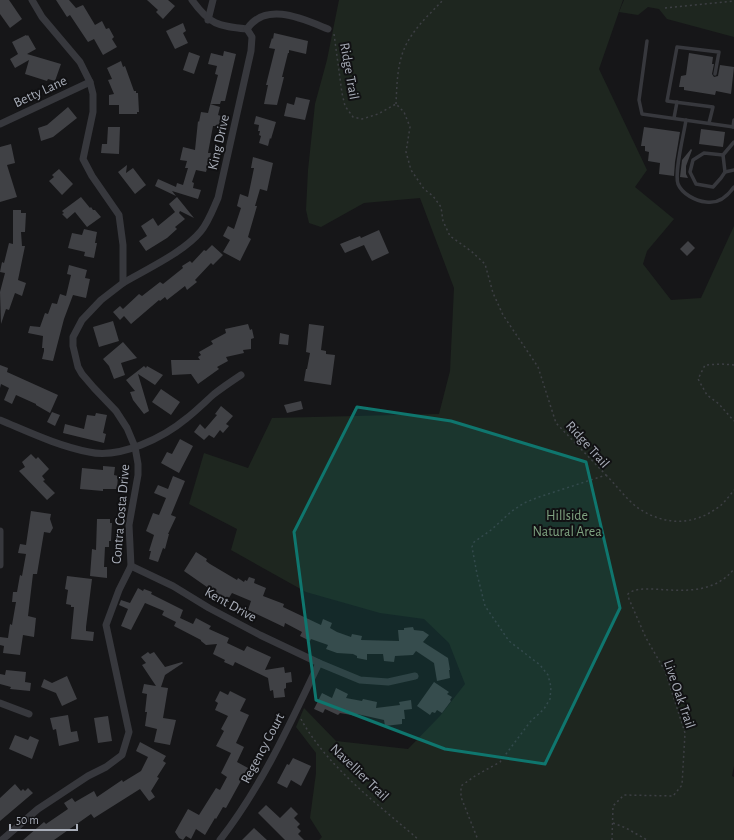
<svg xmlns="http://www.w3.org/2000/svg" width="734" height="840" font-family="'Alegreya Sans',sans-serif">
	<rect width="100%" height="100%" fill="#161618"/>
	<g fill="#1e261f">
		<polygon points="339,0 623,0 599,69 647,170 635,187 674,219 647,251 643,264 671,300 701,298 734,226 734,766 732,776 734,777 734,840 319,840 322,837 310,818 316,773 316,753 296,727 304,708 336,741 408,749 440,716 465,684 449,643 424,619 380,613 306,592 231,550 237,529 189,504 204,453 248,468 272,418 439,414 450,371 454,288 420,198 364,203 321,227 309,223 306,210 308,170 315,104 327,60"/>
		<polygon points="624,0 734,0 734,37 667,19 659,9 648,7 638,15 619,12"/>
	</g>
	<g fill="#404145">
		<polygon points="0,0 9,0 22,19 10,28 0,14"/>
		<polygon points="56,0 69,0 76,8 83,5 95,25 102,21 106,29 109,28 114,37 112,39 117,47 103,55 94,39 88,42 70,15 67,17"/>
		<polygon points="147,0 168,0 175,6 163,19 156,12 158,10"/>
		<polygon points="183,23 186,31 183,33 188,43 175,49 166,31"/>
		<polygon points="274,33 308,41 306,54 289,50 289,53 288,53 282,77 284,77 277,105 264,104 268,85 266,85 275,49 269,48 272,38 273,39"/>
		<polygon points="26,35 27,36 28,35 36,49 27,54 61,64 55,81 48,79 47,81 25,74 29,60 15,68 10,59 18,54 12,42"/>
		<polygon points="224,51 236,54 225,101 221,101 220,104 210,104 220,107 218,115 221,116 219,126 213,126 208,153 211,153 206,172 196,170 192,182 194,183 193,188 201,190 198,199 172,191 176,196 155,186 158,179 176,187 177,183 183,185 188,168 185,168 187,161 180,160 183,147 195,150 198,121 199,122 201,112 208,113 218,75 215,74 217,66 208,64 211,53 223,56"/>
		<polygon points="189,52 200,56 194,74 183,70"/>
		<polygon points="689,53 713,57 712,64 714,64 712,74 714,77 718,76 720,65 734,67 731,94 716,91 715,95 684,90 684,87 679,87 681,76 686,75"/>
		<polygon points="121,61 123,67 125,66 134,91 136,91 136,93 138,93 139,112 137,112 137,114 119,114 119,105 109,105 109,95 114,94 108,80 112,79 107,68"/>
		<polygon points="296,97 310,100 305,120 284,116 287,103 294,105"/>
		<polygon points="68,107 77,118 53,137 41,141 38,128 47,125"/>
		<polygon points="256,116 276,122 271,139 270,138 268,146 259,143 261,136 259,135 260,131 258,131 259,125 254,124"/>
		<polygon points="108,127 120,127 119,154 101,153 102,144 107,144"/>
		<polygon points="644,127 680,132 675,162 674,176 659,174 660,163 648,161 649,152 645,151 645,146 641,146"/>
		<polygon points="701,129 725,132 723,147 699,144"/>
		<polygon points="11,144 15,163 7,165 17,197 0,202 0,147"/>
		<polygon points="691,149 692,150 686,166 686,174 688,178 680,177 682,160"/>
		<polygon points="253,157 273,163 267,191 260,189 255,206 257,206 248,237 251,239 240,261 223,252 230,240 223,236 228,226 234,229 241,208 237,206 240,194 248,197 254,168 251,168"/>
		<polygon points="127,165 126,173 133,168 146,185 135,194 118,172"/>
		<polygon points="59,169 73,184 62,195 49,181 54,177 52,175"/>
		<polygon points="81,197 90,208 91,207 93,210 95,210 101,217 87,227 75,212 67,219 62,214 64,213 62,211"/>
		<polygon points="177,197 194,218 180,211 179,213 185,219 175,227 177,229 167,238 146,251 139,241 147,236 141,226 153,218 158,226 175,212 169,204"/>
		<polygon points="13,210 21,210 21,213 26,213 25,232 21,232 22,246 25,246 18,280 26,283 22,296 15,293 9,310 6,309 1,324 0,292 5,273 0,272 2,262 4,263 9,243 13,244"/>
		<polygon points="84,229 97,232 95,243 97,243 94,258 84,256 85,252 68,248 72,233 82,235"/>
		<polygon points="379,230 389,253 372,261 364,245 345,253 340,244 360,236 361,238"/>
		<polygon points="688,241 695,248 687,256 680,249"/>
		<polygon points="212,245 223,255 213,265 211,263 195,280 197,282 187,290 185,286 167,300 165,297 160,301 159,300 131,324 124,316 120,320 113,312 120,306 123,309 139,294 142,296 160,282 163,284 183,268 182,266 190,261 192,263 204,250 206,251"/>
		<polygon points="69,265 87,270 85,278 90,279 86,298 73,295 64,319 53,361 42,359 44,351 44,348 42,348 43,336 28,333 30,326 40,327 45,313 48,314 52,303 57,304 60,294 66,296 71,275 67,274"/>
		<polygon points="113,321 119,341 99,347 93,327"/>
		<polygon points="248,324 250,330 252,329 254,338 251,339 251,349 243,350 244,353 226,357 228,361 217,367 219,369 198,384 191,374 172,375 171,360 200,360 198,357 201,355 199,352 213,344 211,341 226,333 225,329"/>
		<polygon points="309,324 324,326 321,350 326,351 326,354 335,355 331,385 304,381 306,369 307,369 310,353 306,352"/>
		<polygon points="280,333 289,335 288,345 279,344"/>
		<polygon points="123,342 137,358 121,363 125,375 114,379 109,366 103,359"/>
		<polygon points="0,365 8,368 7,372 58,395 50,413 36,405 36,404 16,395 12,404 4,400 9,388 1,384 0,388"/>
		<polygon points="144,366 146,368 147,366 163,375 155,385 138,374 149,411 144,414 133,400 130,392 135,391 126,380"/>
		<polygon points="161,389 180,402 171,415 152,402"/>
		<polygon points="301,401 303,409 287,413 284,405"/>
		<polygon points="221,406 233,416 226,424 229,426 223,433 220,430 214,438 209,435 204,440 194,432 200,424 205,429 217,415 215,414"/>
		<polygon points="52,412 60,415 55,426 47,422"/>
		<polygon points="96,413 107,415 103,433 106,434 104,443 63,433 65,424 84,429 87,415 95,416"/>
		<polygon points="180,439 193,446 179,473 161,463 167,452 172,454"/>
		<polygon points="31,454 36,459 38,457 49,469 42,476 45,480 43,481 55,493 47,500 19,471 25,467 22,462"/>
		<polygon points="103,466 115,467 114,475 118,476 117,489 103,489 103,491 80,489 82,468 103,470"/>
		<polygon points="173,476 185,481 171,515 176,517 168,534 169,534 165,549 163,548 158,562 149,559 151,551 149,551 154,535 146,531 153,513 159,515 166,498 154,493 158,485 168,489"/>
		<polygon points="31,511 51,514 50,519 53,528 50,533 44,532 37,574 33,574 28,616 36,618 34,637 23,635 20,655 3,653 4,646 0,645 0,637 8,638 10,624 12,625 16,602 12,602 13,592 17,592 20,575 22,576 26,554 18,553 20,544 26,545"/>
		<polygon points="97,519 110,519 110,523 112,523 111,541 109,541 109,547 105,547 104,567 107,567 107,578 90,576 92,549 96,550"/>
		<polygon points="196,552 207,559 206,561 210,564 237,580 238,578 244,582 245,580 247,581 249,577 255,579 254,583 266,588 263,596 284,604 283,607 321,625 323,619 332,623 330,628 337,632 351,637 352,634 362,636 361,640 399,641 398,630 404,630 404,628 413,627 414,630 423,631 429,635 423,642 448,658 450,670 449,670 450,678 437,681 434,663 416,651 413,655 395,656 394,662 384,661 383,654 367,654 367,660 357,658 357,656 353,654 337,653 326,649 328,645 311,639 310,641 300,636 302,632 285,623 284,627 248,610 251,601 232,593 227,601 184,571"/>
		<polygon points="67,576 92,579 86,627 86,631 94,632 93,641 71,639 74,607 71,607 71,605 66,604 68,590 65,589"/>
		<polygon points="138,588 143,591 144,589 152,592 151,594 183,610 180,618 193,624 196,618 211,626 209,629 229,638 227,643 244,651 247,646 271,657 265,670 284,667 285,673 291,672 292,682 286,683 286,688 284,689 285,697 274,698 273,690 270,691 268,678 235,662 233,666 224,662 225,660 213,654 217,644 206,645 201,641 201,640 174,626 176,622 162,615 164,611 145,603 131,630 121,626 128,609 119,605 121,600 130,603"/>
		<polygon points="148,652 150,654 154,652 165,667 182,662 183,663 165,675 161,687 168,688 163,718 176,720 170,745 154,742 157,729 145,726 147,712 145,712 147,694 142,693 144,684 156,686 142,665 146,663 141,657"/>
		<polygon points="6,670 26,672 25,682 31,683 30,691 10,689 11,687 0,684 0,674 5,675"/>
		<polygon points="67,676 77,699 62,706 56,693 41,687 44,679 52,683"/>
		<polygon points="434,682 449,692 447,694 452,697 450,700 451,701 442,713 437,710 435,713 432,712 430,715 417,706"/>
		<polygon points="336,688 348,694 346,698 362,701 363,699 377,702 376,708 400,705 399,702 411,700 412,709 404,710 405,719 402,719 402,724 385,726 384,720 357,714 357,716 340,713 338,715 325,709 323,713 314,709 322,693 332,698"/>
		<polygon points="220,691 228,695 230,691 246,699 240,711 249,715 236,743 244,747 237,762 248,768 226,808 223,807 216,819 215,818 205,835 196,829 191,839 186,836 183,840 179,838 175,832 188,809 199,815 216,788 220,790 227,777 221,773 231,753 216,746 224,731 221,729 228,716 215,710 218,703 215,701"/>
		<polygon points="68,715 71,732 77,731 79,741 59,746 56,729 53,730 50,718"/>
		<polygon points="108,716 112,741 98,743 94,718"/>
		<polygon points="15,735 28,740 30,736 39,740 32,759 9,749"/>
		<polygon points="140,742 166,756 163,761 166,763 157,777 159,778 151,791 155,797 149,801 140,789 94,818 91,814 54,840 23,840 44,822 46,824 68,809 64,803 72,798 75,802 94,791 97,797 122,780 123,782 141,771 148,757 136,751"/>
		<polygon points="293,758 311,766 301,786 291,780 287,788 277,783 287,764 289,765"/>
		<polygon points="15,784 21,791 23,789 25,791 28,788 33,793 0,821 0,798"/>
		<polygon points="266,805 280,818 291,807 298,814 294,818 300,824 297,827 301,831 298,834 304,840 285,840 258,813"/>
		<polygon points="254,828 267,840 242,840"/>
	</g>
	<g fill="none" stroke-linecap="round" stroke-linejoin="round">
		<g stroke="#3d3f44" stroke-width="1.5" stroke-dasharray="2 3" stroke-linecap="butt">
			<polyline points="665,8 734,1"/>
			<polyline points="334,34 342,93 345,106 353,117 362,119 378,114 396,104 404,112 410,127 406,152 411,170 424,189 433,196 441,207 443,221 450,236 471,251 485,264 493,293 503,315 538,367 556,423 606,475 539,497 524,503 512,511 491,530 474,542 472,547 477,574 485,606 509,641 540,665 548,675 551,687 550,699 544,709 530,722 500,762 475,776 461,786 461,797 478,840"/>
			<path d="M 396,104 C 397,84 397,61 407,43 C 416,26 431,13 443,0"/>
			<polyline points="734,365 722,364 705,365 698,379 707,395 719,404 734,421"/>
			<path d="M 606,475 C 616,485 627,500 638,508 C 665,526 694,526 720,506 C 725,502 730,495 734,490"/>
			<path d="M 301,719 C 327,767 379,805 419,840"/>
			<polyline points="613,823 626,828 647,840"/>
			<path d="M 612,840 L 613,806 L 624,795 L 673,796 L 682,785 L 685,733 L 665,671 L 646,638 L 629,599 L 628,594 C 635,588 645,589 654,589 C 683,591 714,594 734,569"/>
		</g>
		<g stroke="#37383d" stroke-width="3.5">
			<polyline points="647,41 639,100 642,114 734,127"/>
			<polyline points="674,118 677,102"/>
			<path d="M 686,120 C 684,134 674,172 678,184 C 682,194 696,201 706,202 C 718,204 727,197 734,187"/>
			<polyline points="709,123 713,107 667,101 677,47 719,52 715,74"/>
			<polyline points="733,127 734,120"/>
			<polyline points="723,155 704,153 693,160 690,172 696,184 713,187 721,178 725,172"/>
			<polyline points="723,155 734,142"/>
			<polyline points="723,155 725,172"/>
			<polyline points="725,172 734,170"/>
		</g>
		<g stroke="#37383d" stroke-width="7">
			<path d="M 192,0 C 210,25 218,26 247,29"/>
			<polyline points="208,20 213,0"/>
			<path d="M 247,29 C 266,1 303,19 328,29"/>
			<polyline points="0,124 90,82"/>
			<path d="M 123,283 C 147,269 184,252 201,231 C 209,221 213,209 218,198 L 251,51 L 252,37 L 247,29"/>
			<path d="M 0,420 C 29,432 58,446 89,452 C 120,459 163,438 187,418 C 196,411 205,402 214,394 C 223,387 232,381 241,375"/>
			<polyline points="0,531 0,565"/>
			<polyline points="131,566 173,586 209,608 260,635 319,663 360,680 388,682 415,676"/>
			<polyline points="0,703 29,714"/>
			<polyline points="2,840 38,809 88,776 106,767 122,755 129,732 106,625 119,590 131,566 129,525 138,475 138,464 135,447 127,428 116,411 94,388 82,374 78,367 73,346 73,337 82,320 101,300 123,283 123,245 119,215 92,176 83,159 93,112 93,94 90,82 80,62 42,17 32,0"/>
			<path d="M 220,840 C 262,786 290,724 319,663"/>
		</g>
	</g>
	<path fill="#0f766e" fill-opacity="0.2" stroke="#0f766e" stroke-width="3" stroke-linejoin="round" d="M 357,407 L 451,421 L 586,462 L 620,608 L 545,764 L 445,749 L 316,700 L 294,532 Z"/>
	<g text-anchor="middle" stroke-width="4" stroke-linejoin="round" paint-order="stroke">
		<g font-size="14" fill="#a8adb8" stroke="#111113">
			<text transform="translate(350 71) rotate(80)" y="5">Ridge Trail</text>
			<text transform="translate(40 91) rotate(-25)" y="5">Betty Lane</text>
			<text transform="translate(218 142) rotate(-77)" y="5">King Drive</text>
			<text transform="translate(588 444) rotate(48)" y="5">Ridge Trail</text>
			<text transform="translate(120 514) rotate(-85)" y="5">Contra Costa Drive</text>
			<text transform="translate(231 604) rotate(29)" y="5">Kent Drive</text>
			<text transform="translate(680 694) rotate(71)" y="5">Live Oak Trail</text>
			<text transform="translate(262 748) rotate(-62)" y="5">Regency Court</text>
			<text transform="translate(360 772) rotate(44)" y="5">Navellier Trail</text>
		</g>
		<g font-size="14" fill="#7fa381" stroke="#111113">
			<text x="567" y="520">Hillside<tspan x="567" dy="16">Natural Area</tspan></text>
		</g>
	</g>
	<path d="M10 824v6h67v-6" fill="none" stroke="#a8adb8" stroke-width="2"/>
	<text x="16" y="824" font-size="12" fill="#a8adb8" stroke="#111113" stroke-width="3" paint-order="stroke">50 m</text>
</svg>
